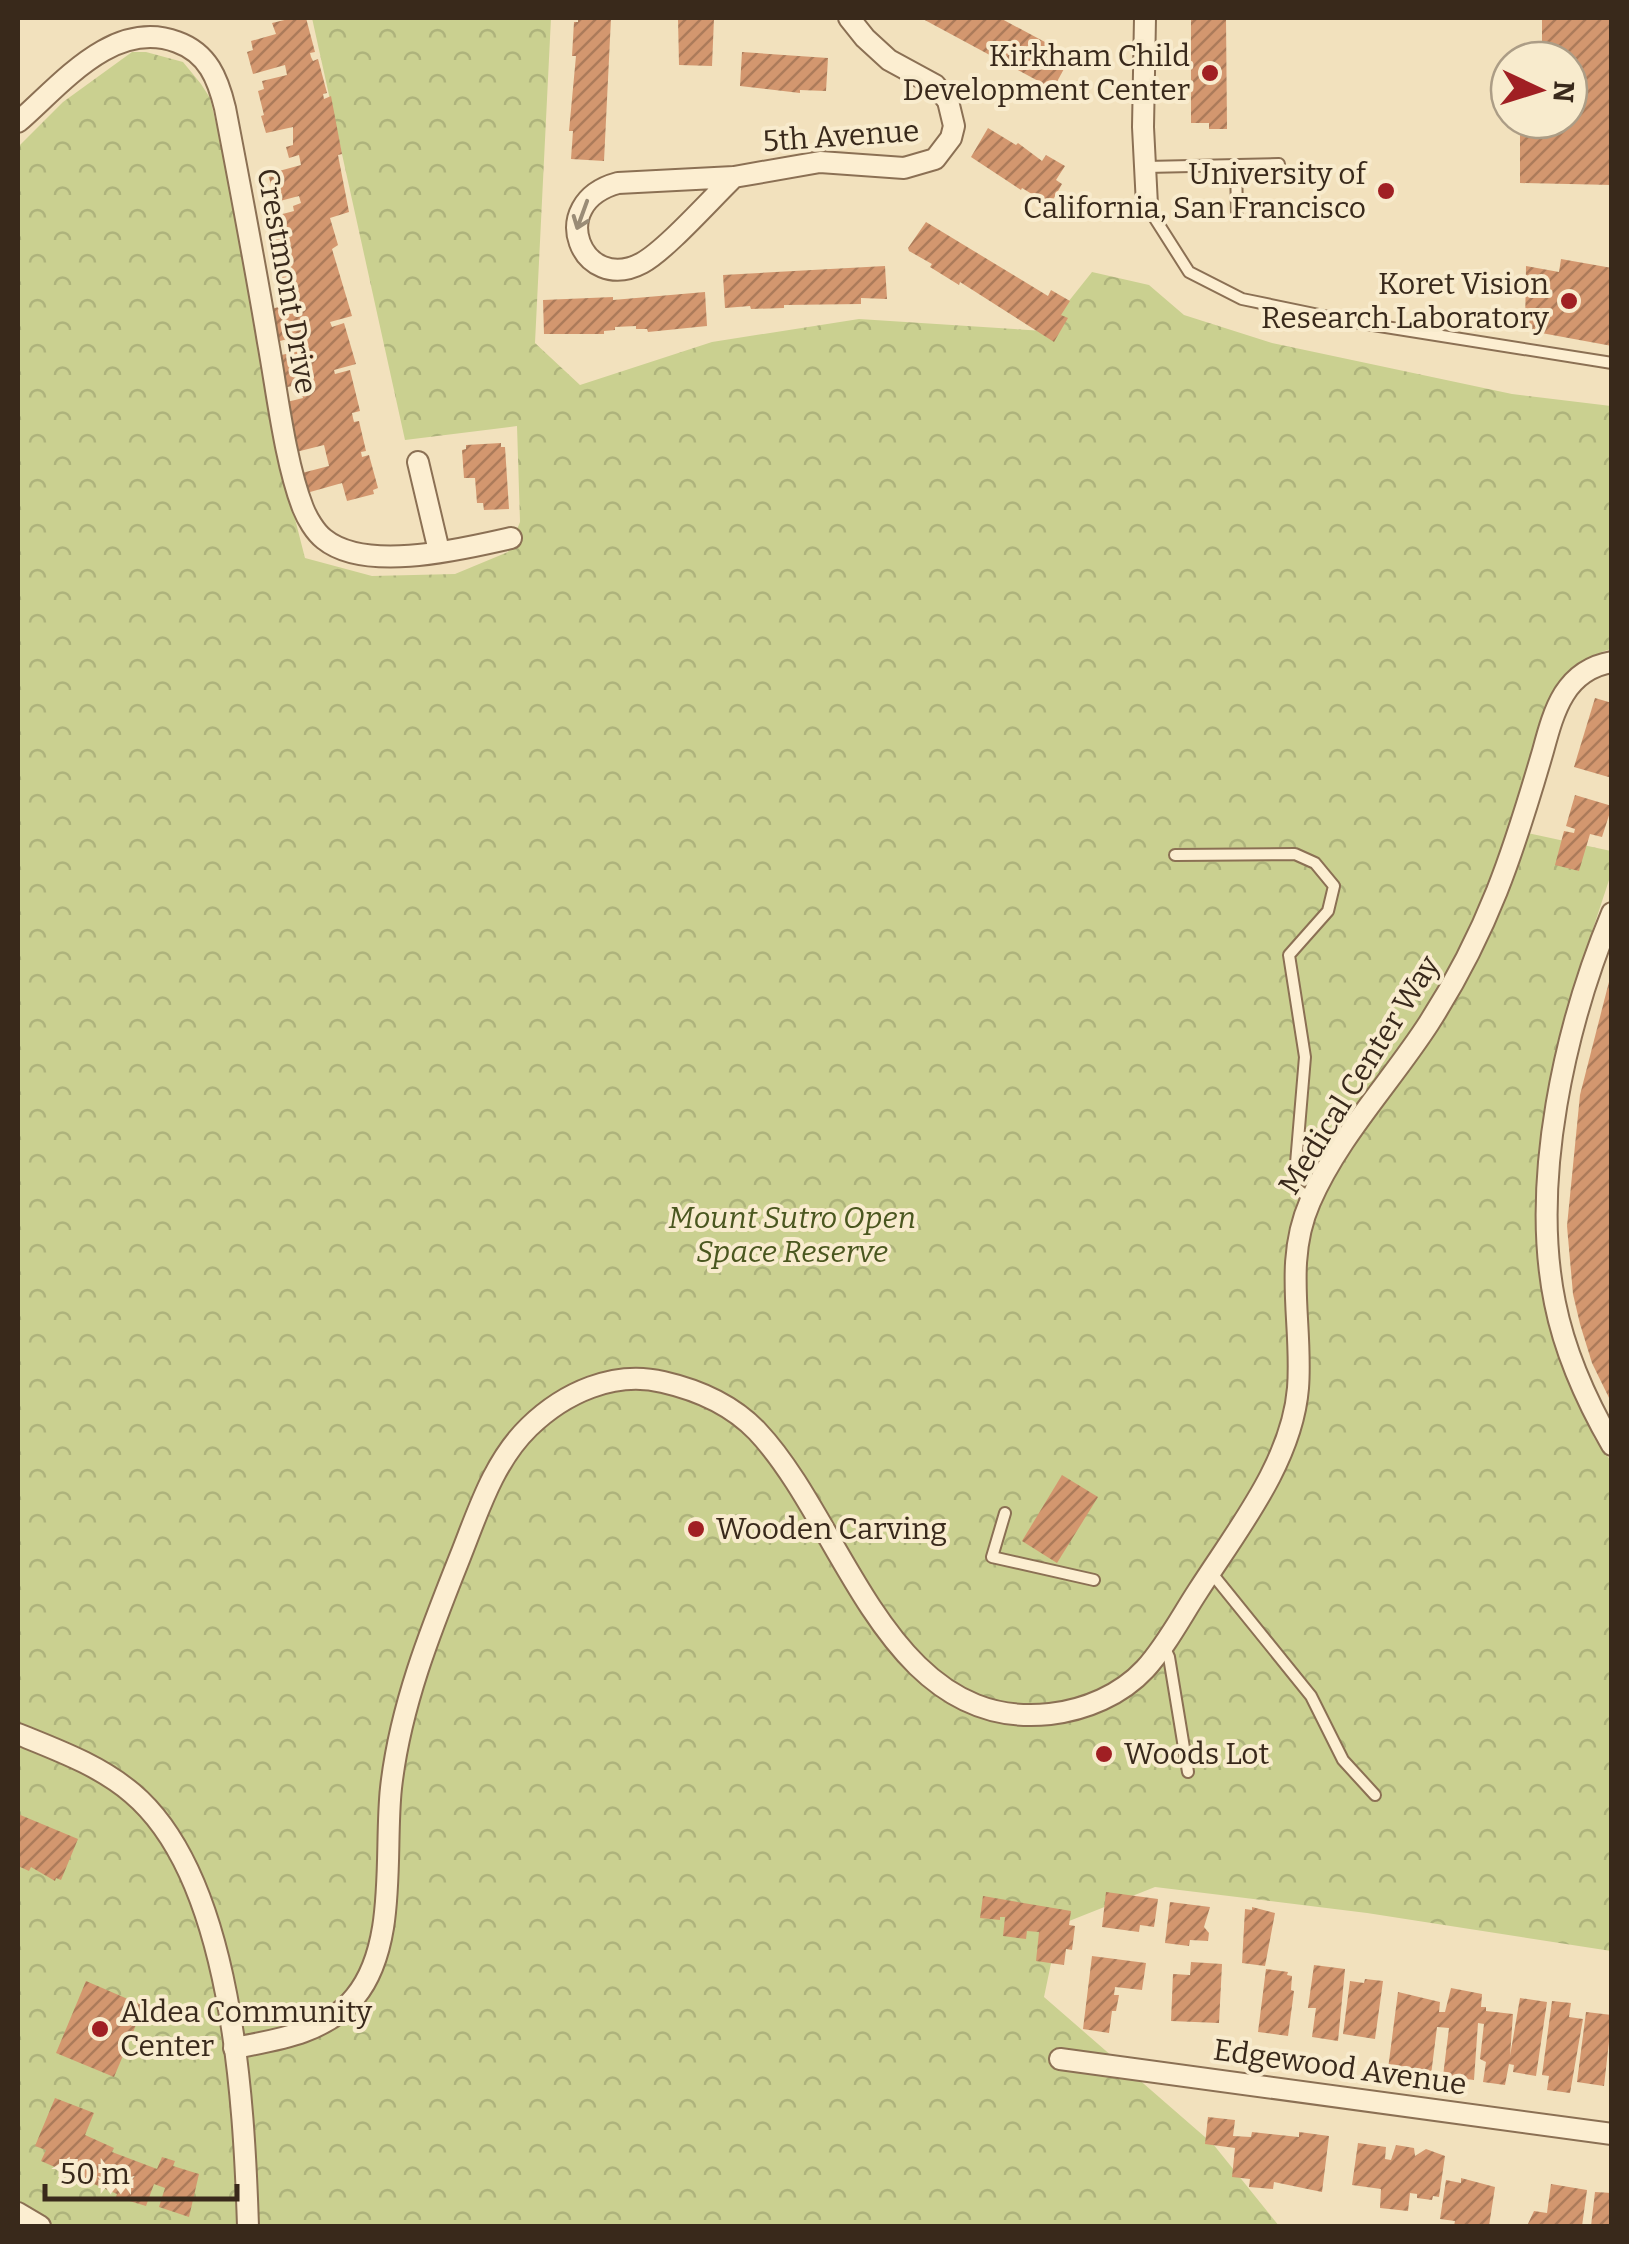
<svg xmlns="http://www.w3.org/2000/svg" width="1629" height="2244" font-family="Bitter,serif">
	<defs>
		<pattern id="park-crowns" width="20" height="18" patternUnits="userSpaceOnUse" patternTransform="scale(2.5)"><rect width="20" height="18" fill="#cad090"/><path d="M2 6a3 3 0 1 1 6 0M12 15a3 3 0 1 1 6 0" fill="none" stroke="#aeb37c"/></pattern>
		<pattern id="building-hatch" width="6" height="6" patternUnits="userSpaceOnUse" patternTransform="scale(2.5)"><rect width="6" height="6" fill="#d3976f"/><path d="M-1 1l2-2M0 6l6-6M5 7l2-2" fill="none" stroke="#ac7b5a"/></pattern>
	</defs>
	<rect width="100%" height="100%" fill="#f2e1bd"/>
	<path fill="url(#park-crowns)" d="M 312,18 L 551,18 L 535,343 L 580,385 L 712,342 L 859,319 L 1045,331 L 1092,272 L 1149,285 L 1184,315 L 1272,343 L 1512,394 L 1611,406 L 1611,649 C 1597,653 1574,662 1565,675 C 1536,713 1526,783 1513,830 L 1611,851 L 1611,874 L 1566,1011 L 1541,1206 L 1538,1266 L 1560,1349 L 1594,1438 L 1611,1461 L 1611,1951 L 1367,1913 L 1155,1887 L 1059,1925 L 1044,1997 L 1213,2144 L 1279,2226 L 18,2226 L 18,147 L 63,102 L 132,52 L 146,52 L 183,62 L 201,84 L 210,98 L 236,207 L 270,421 L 305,558 L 372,576 L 455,574 L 508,552 L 520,522 L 517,426 L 405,440 Z"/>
	<g fill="url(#building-hatch)">
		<polygon points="293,18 306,18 315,52 310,53 311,57 313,61 318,59 327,93 323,94 324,99 331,96 342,154 338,155 349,212 330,218 338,245 332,249 352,316 330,322 332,327 344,323 356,364 334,370 335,374 350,370 360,411 352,413 353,418 354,422 359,421 366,451 361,452 362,457 369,455 378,488 373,490 374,494 347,501 342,483 303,494 298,474 329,466 324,445 296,452 283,403 303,398 299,384 284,388 277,356 299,351 295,337 280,341 271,309 294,303 290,289 283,289 277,265 286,262 280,257 275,236 280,232 275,216 294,211 293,206 301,203 299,196 276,202 268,174 301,165 299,155 289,158 286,147 293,145 293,127 266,133 261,116 264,115 258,91 264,89 262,81 287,75 285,65 253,74 247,52 253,50 251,41 276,34 272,23"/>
		<polygon points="578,18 611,18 604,161 571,159 573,131 569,131 576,56 572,56 574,22 578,22"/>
		<polygon points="678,18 714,18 712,66 679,65"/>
		<polygon points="921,18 1000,18 1071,56 1053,89"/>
		<polygon points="1191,18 1226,18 1227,129 1209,129 1209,123 1191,123"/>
		<polygon points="1542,18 1612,18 1612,185 1520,183 1520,120 1569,120 1569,60 1542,60"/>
		<polygon points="742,52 828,58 826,91 800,90 800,93 740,86"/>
		<polygon points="988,128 1016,145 1018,143 1042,161 1046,155 1065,166 1056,180 1062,184 1050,205 1022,188 1021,190 971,157"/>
		<polygon points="926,222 1048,296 1051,290 1070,301 1061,315 1068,318 1054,342 960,282 959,285 930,267 932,264 909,251 908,248"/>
		<polygon points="1561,259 1612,268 1612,346 1525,330 1526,266 1559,272"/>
		<polygon points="885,266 887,299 861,298 861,304 784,305 784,308 751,309 750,306 725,308 723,275"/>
		<polygon points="705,292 707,326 648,332 647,329 636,329 636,326 615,327 615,330 604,331 604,334 544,334 543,300 613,297 613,300"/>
		<polygon points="501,443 501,447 505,447 509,509 484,510 483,503 477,503 475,478 464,478 462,450 466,449 466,445"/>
		<polygon points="1595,698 1612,703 1612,778 1574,767"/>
		<polygon points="1575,795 1612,806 1602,837 1590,834 1579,871 1555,865 1564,831 1574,833 1575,829 1566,826"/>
		<polygon points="1611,974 1612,974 1612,1404 1592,1363 1580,1324 1573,1294 1567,1226 1580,1095"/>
		<polygon points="1062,1475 1098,1497 1057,1563 1022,1541"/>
		<polygon points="18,1814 78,1839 61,1880 56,1878 55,1881 31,1867 29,1871 18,1866"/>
		<polygon points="1106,1892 1158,1899 1154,1927 1140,1925 1139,1932 1102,1927"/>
		<polygon points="983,1896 1071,1911 1069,1925 1075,1926 1072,1950 1066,1949 1064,1965 1036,1961 1039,1932 1027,1931 1026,1939 1003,1936 1005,1917 1000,1917 1000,1920 980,1918"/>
		<polygon points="1170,1902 1210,1907 1204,1927 1209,1933 1208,1941 1190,1940 1189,1946 1165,1943"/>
		<polygon points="1252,1907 1275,1913 1265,1966 1242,1963 1245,1909 1252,1910"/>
		<polygon points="1092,1956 1146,1963 1142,1990 1115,1987 1114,1995 1119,1995 1116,2011 1112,2011 1109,2033 1083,2029"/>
		<polygon points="1191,1962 1222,1964 1219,2023 1171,2021 1173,1974 1190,1975"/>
		<polygon points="1314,1965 1345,1969 1338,2041 1312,2037 1316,2008 1308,2008"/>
		<polygon points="1266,1969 1288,1972 1287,1975 1292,1976 1291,1990 1294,1991 1288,2036 1258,2032"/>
		<polygon points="1365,1979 1383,1981 1375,2039 1343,2034 1350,1981 1364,1983"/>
		<polygon points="86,1981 144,2006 114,2077 56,2053"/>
		<polygon points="1451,1988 1482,1994 1481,2007 1486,2007 1486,2011 1513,2014 1510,2056 1520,1998 1547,2002 1536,2076 1513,2072 1514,2065 1509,2064 1505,2085 1483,2082 1486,2062 1480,2059 1484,2024 1478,2023 1474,2080 1443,2076 1449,2028 1437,2027 1431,2075 1388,2069 1398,1992 1440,2002 1439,2012 1445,2012"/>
		<polygon points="1552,2001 1571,2003 1569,2017 1583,2019 1570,2093 1547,2090 1549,2076 1542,2075"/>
		<polygon points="1586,2012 1612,2015 1604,2086 1577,2082"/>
		<polygon points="55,2098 94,2113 85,2135 114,2148 112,2152 157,2169 162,2157 175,2161 173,2166 199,2174 189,2217 159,2207 165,2188 154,2184 146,2206 116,2197 117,2194 41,2161 46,2150 35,2146"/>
		<polygon points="1208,2117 1235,2120 1233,2136 1251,2137 1252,2132 1299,2137 1299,2132 1329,2136 1322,2192 1274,2182 1273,2189 1249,2187 1250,2179 1232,2177 1235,2148 1205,2144"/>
		<polygon points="1358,2143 1386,2147 1385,2159 1391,2160 1396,2145 1414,2148 1415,2156 1426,2149 1445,2156 1439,2197 1433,2196 1432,2200 1417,2198 1417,2194 1410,2193 1408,2211 1380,2208 1381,2189 1352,2185"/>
		<polygon points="1461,2178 1495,2187 1489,2226 1454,2226 1455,2221 1440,2219 1446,2180 1461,2183"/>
		<polygon points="1551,2184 1587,2190 1582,2226 1527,2226 1534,2211 1547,2213"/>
		<polygon points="1595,2192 1612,2193 1612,2226 1591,2226"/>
	</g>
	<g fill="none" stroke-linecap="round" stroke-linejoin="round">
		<g stroke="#8b7054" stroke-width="14">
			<g id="service">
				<polyline points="1236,165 1237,213"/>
				<polyline points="1146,167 1279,164"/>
				<polyline points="1147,206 1189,272 1242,299 1348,321 1612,363"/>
				<polyline points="1175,855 1295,854 1315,863 1334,886 1328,911 1289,955 1305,1057 1294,1187 1311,1199"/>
				<polyline points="1005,1513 992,1557 1094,1580"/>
				<polyline points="1210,1571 1311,1696 1343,1760 1375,1795"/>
				<polyline points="1164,1646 1169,1657 1188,1772"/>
			</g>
		</g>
		<g stroke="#8b7054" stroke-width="24">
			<g id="minor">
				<polyline points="1145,18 1143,127 1147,205"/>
				<path d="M 18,122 C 60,86 113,18 177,42 C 208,53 218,79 225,108 C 240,186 255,264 268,342 C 277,391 285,462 303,508 C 307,518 315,532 324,539 C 366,573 462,549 511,538"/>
				<path d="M 734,177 C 712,198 666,250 642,263 C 582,295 544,203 618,183 L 734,177 L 820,162 L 904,168 L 935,159 L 951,138 L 954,126 L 948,101 L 935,85 L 889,60 L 865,38 L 849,18"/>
				<polyline points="418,462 439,551"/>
				<path d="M 1612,913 C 1565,1026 1530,1181 1555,1303 C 1565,1353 1586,1400 1612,1445"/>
				<path d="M 18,1734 C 57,1750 99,1765 132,1793 C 233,1878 244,2103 248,2226"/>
				<path d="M 234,2048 C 277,2040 326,2033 355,1997 C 398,1945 384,1852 391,1788 C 400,1707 430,1632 460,1557 C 478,1512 493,1462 529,1427 C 564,1393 614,1370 663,1382 C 698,1390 732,1405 757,1431 C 845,1524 887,1732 1050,1714 C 1085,1710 1121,1695 1145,1669 C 1166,1646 1181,1617 1198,1591 C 1237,1530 1292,1462 1298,1388 C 1303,1324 1283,1263 1310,1202 C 1338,1137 1391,1082 1429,1023 C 1488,931 1513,854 1543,751 C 1554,710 1565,670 1612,662"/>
				<polyline points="1060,2059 1612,2134"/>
				<polyline points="18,2213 40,2226"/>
			</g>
		</g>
		<use href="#service" stroke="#fceed1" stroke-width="10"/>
		<use href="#minor" stroke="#fceed1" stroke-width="20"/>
	</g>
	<defs><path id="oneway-shaft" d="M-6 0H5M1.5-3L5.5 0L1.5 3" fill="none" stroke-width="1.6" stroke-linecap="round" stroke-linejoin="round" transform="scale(2.5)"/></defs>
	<use stroke="#9a8c76" href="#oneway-shaft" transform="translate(582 215) rotate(110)"/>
	<g fill="#a01f23" stroke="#f8ebcd" stroke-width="4">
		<circle cx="1210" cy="73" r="10"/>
		<circle cx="1386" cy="191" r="10"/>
		<circle cx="1569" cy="301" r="10"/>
		<circle cx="696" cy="1529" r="10"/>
		<circle cx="1104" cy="1754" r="10"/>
		<circle cx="100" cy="2029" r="10"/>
	</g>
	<g text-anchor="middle" stroke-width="8" stroke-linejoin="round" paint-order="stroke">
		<g font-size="30" fill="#39291b" stroke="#f8ebcd" text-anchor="end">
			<text x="1190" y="66">Kirkham Child<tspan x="1190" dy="34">Development Center</tspan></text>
			<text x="1366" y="184">University of<tspan x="1366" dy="34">California, San Francisco</tspan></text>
			<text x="1549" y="294">Koret Vision<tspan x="1549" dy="34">Research Laboratory</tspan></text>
			<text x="716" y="1539" text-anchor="start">Wooden Carving</text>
			<text x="1124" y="1764" text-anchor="start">Woods Lot</text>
			<text x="120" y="2022" text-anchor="start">Aldea Community<tspan x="120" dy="34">Center</tspan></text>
		</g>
		<g font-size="30" fill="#39291b" stroke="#f8ebcd">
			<text transform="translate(841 136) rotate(-4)" y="10">5th Avenue</text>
			<text transform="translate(287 281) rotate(80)" y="10">Crestmont Drive</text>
			<text transform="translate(1359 1075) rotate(-58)" y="10">Medical Center Way</text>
			<text transform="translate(1340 2067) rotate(8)" y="10">Edgewood Avenue</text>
		</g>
		<g font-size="30" font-style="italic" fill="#4a571f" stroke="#f8ebcd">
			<text x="792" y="1228">Mount Sutro Open<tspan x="792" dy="34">Space Reserve</tspan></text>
		</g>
	</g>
	<rect width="1629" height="2244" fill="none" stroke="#39291b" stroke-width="40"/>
	<g transform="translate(1539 90) rotate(94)"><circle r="48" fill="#f8ebcd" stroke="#ac9d86" stroke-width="2.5"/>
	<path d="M0-8L18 38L0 25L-18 38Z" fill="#a01f23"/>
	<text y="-15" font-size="28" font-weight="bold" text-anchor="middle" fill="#39291b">N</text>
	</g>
	<path d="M45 2184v15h192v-15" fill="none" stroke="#39291b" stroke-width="5"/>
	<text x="60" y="2184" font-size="30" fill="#39291b" stroke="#f8ebcd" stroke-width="8" paint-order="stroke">50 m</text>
</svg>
